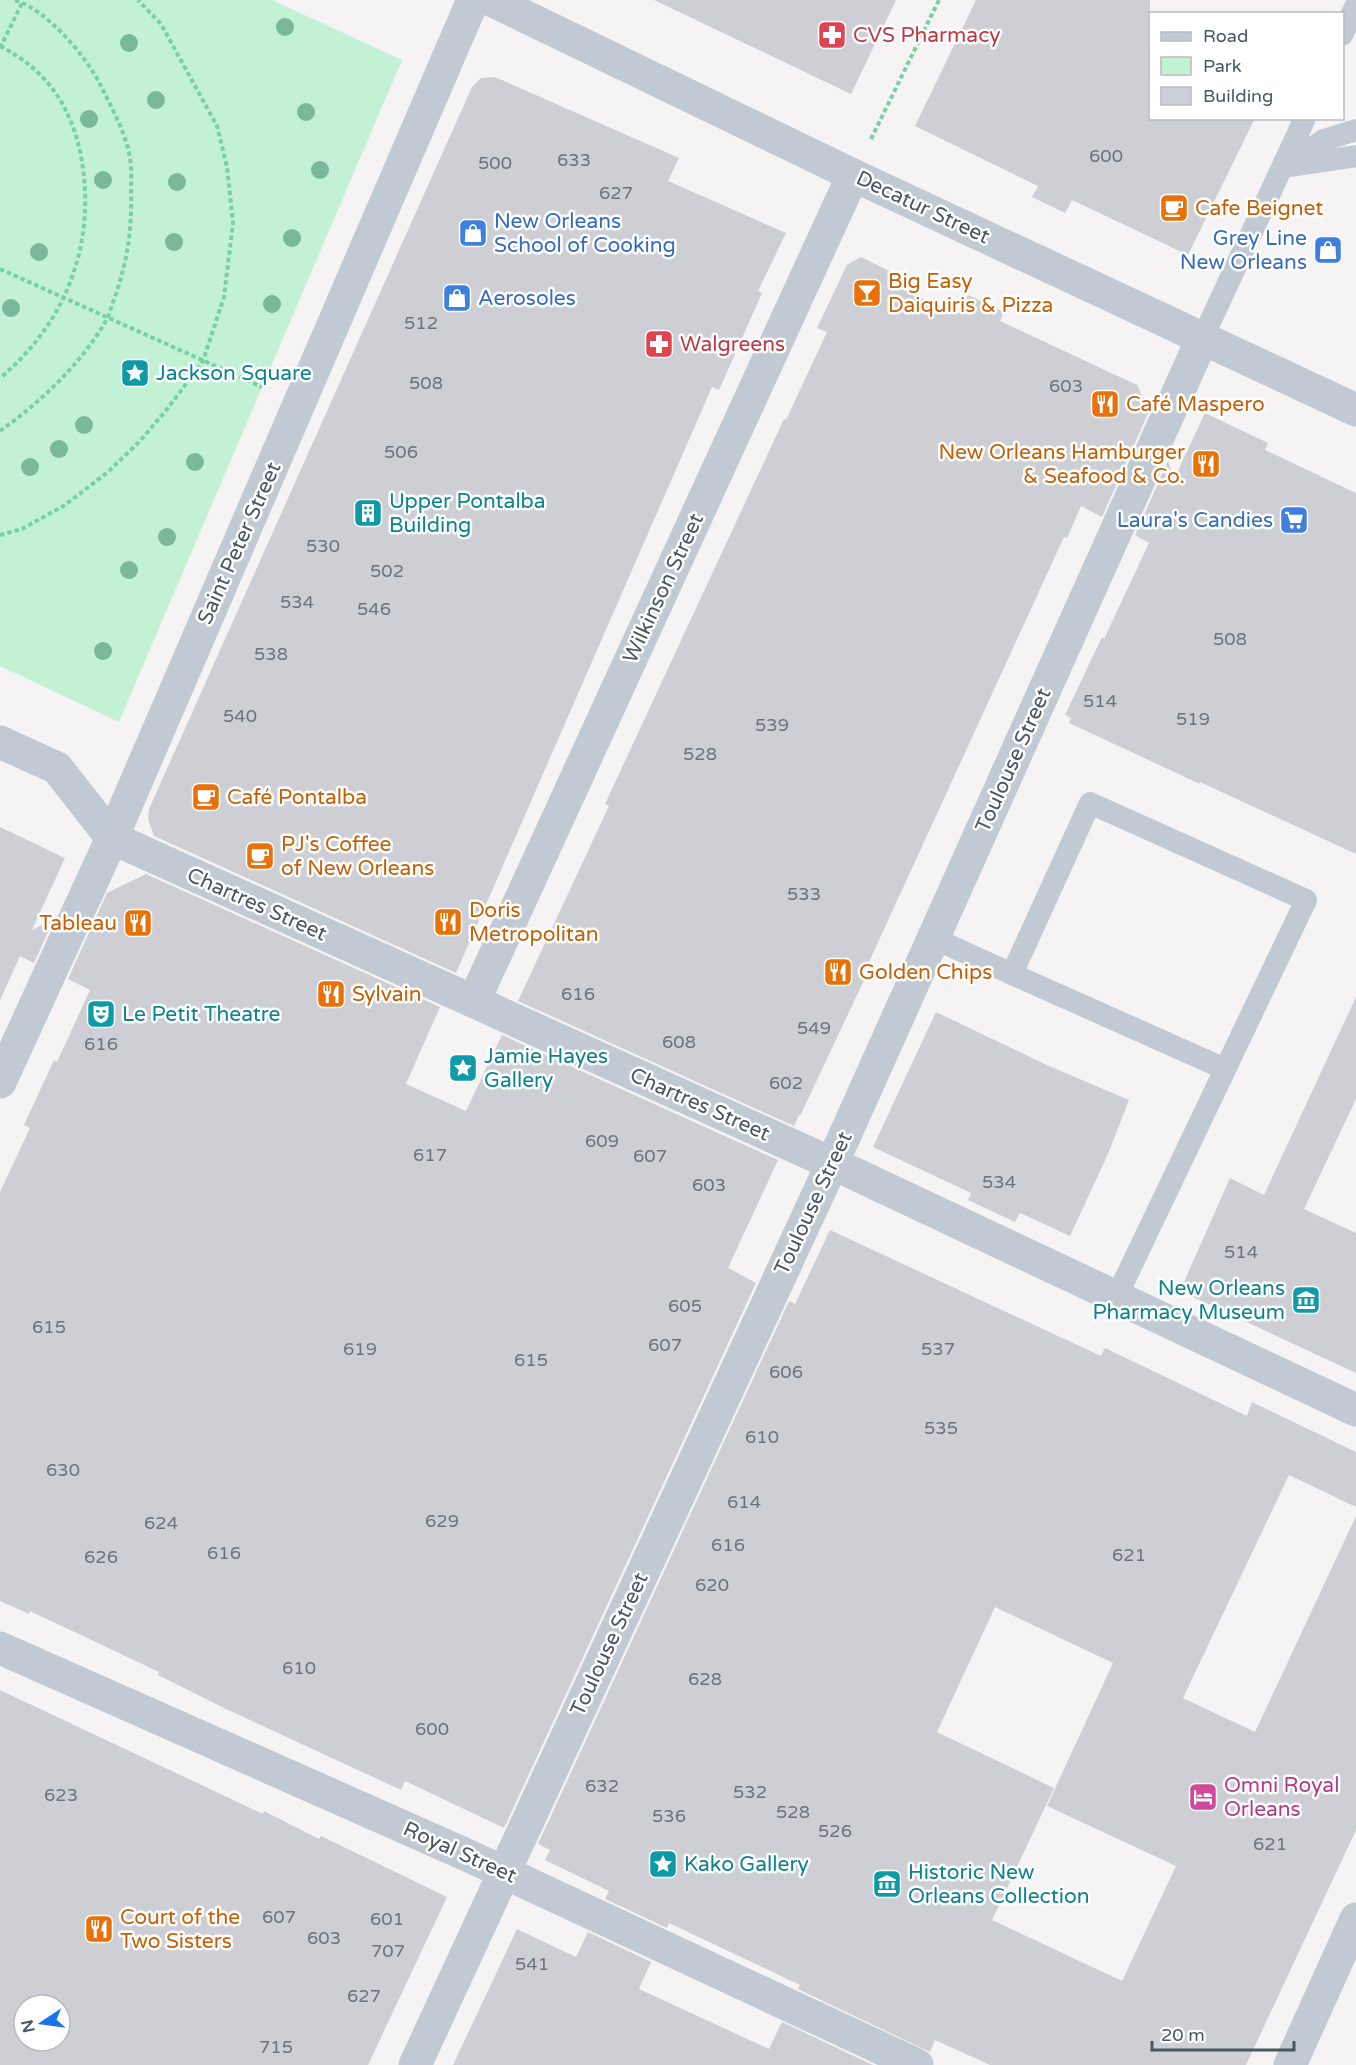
<svg xmlns="http://www.w3.org/2000/svg" width="1356" height="2065" font-family="'Varela Round',sans-serif">
	<rect width="100%" height="100%" fill="#f5f3f3"/>
	<polygon fill="#c3f1d5" points="0,0 272,0 402,60 119,722 0,666"/>
	<g fill="#cdcfd5" fill-rule="evenodd">
		<polygon points="654,0 896,0 851,94"/>
		<polygon points="976,0 1150,0 1150,118 1255,118 1188,255 1072,200 1065,213 1032,197 1038,186 915,126"/>
		<polygon points="495,77 679,158 668,181 786,233 758,291 762,293 719,390 712,387 456,973 154,836 148,819 149,809 472,87 481,78"/>
		<polygon points="861,257 897,275 893,285 958,314 968,295 1004,312 1000,321 1137,385 1149,411 1102,517 1081,506 1067,538 1064,537 863,975 866,976 800,1116 799,1115 794,1126 518,1001 609,806 605,804 784,419 786,420 827,332 817,328 847,265"/>
		<polygon points="1205,413 1268,443 1265,450 1356,493 1356,854 1200,782 1200,784 1069,723 1071,718 1065,715 1102,637 1104,639 1149,543 1135,535 1168,461 1174,479"/>
		<polygon points="0,827 65,858 32,930 54,919 34,963 20,956 0,1000"/>
		<polygon points="146,874 440,1007 406,1084 466,1111 502,1035 778,1160 728,1268 756,1283 504,1828 405,1781 401,1790 224,1708 158,1675 159,1672 30,1611 29,1614 0,1601 0,1192 30,1128 24,1125 54,1060 57,1062 90,990 68,979 107,893"/>
		<polygon points="1356,997 1356,1099 1304,1209 1356,1233 1356,1373 1180,1291 1230,1178 1264,1195"/>
		<polygon points="936,1012 1049,1066 1129,1100 1108,1154 1070,1236 1020,1213 1015,1222 968,1200 971,1193 873,1147"/>
		<path d="M 830,1230 L 1101,1356 L 1105,1348 L 1247,1416 L 1252,1402 L 1356,1452 L 1356,1507 L 1289,1475 L 1183,1698 L 1255,1732 L 1356,1516 L 1356,1830 L 1246,2065 L 990,2065 L 935,2040 L 930,2052 L 798,1989 L 800,1985 L 669,1923 L 667,1928 L 605,1899 L 609,1891 L 545,1860 L 550,1850 L 538,1844 L 789,1301 L 795,1304 ZM 995,1607 L 1113,1663 L 1047,1806 L 1176,1866 L 1122,1981 L 992,1920 L 1054,1788 L 937,1732 Z"/>
		<path d="M 0,1690 L 263,1814 L 264,1811 L 319,1839 L 321,1836 L 447,1897 L 368,2065 L 0,2065 ZM 24,2005 L 60,2005 L 60,2041 L 24,2041 Z"/>
		<polygon points="517,1929 576,1957 588,1932 651,1962 639,1989 769,2049 782,2022 873,2065 453,2065"/>
	</g>
	<g fill="none" stroke-linecap="round" stroke-linejoin="round">
		<g stroke="#7ad0a6" stroke-width="4" stroke-dasharray="4.5 3" stroke-linecap="butt">
			<path d="M 0,46 C 46,70 71,105 81,156 C 97,242 67,322 0,378"/>
			<polyline points="0,48 23,1"/>
			<polyline points="871,139 939,0"/>
			<polyline points="0,269 262,387"/>
			<path d="M 0,431 C 41,402 82,363 107,319 C 110,313 112,304 115,297 C 127,261 132,232 131,194 C 131,183 132,169 130,158 C 126,133 112,109 101,86 C 86,56 48,11 15,0"/>
			<polyline points="0,535 22,529 65,505 108,472 140,441 168,408 203,361 224,297 233,223 227,167 217,126 161,24 138,0"/>
		</g>
		<g stroke="#c1cad2" stroke-width="22">
			<polyline points="1342,35 1356,5"/>
			<polyline points="1291,166 1356,156"/>
			<polyline points="1283,167 1324,140 1356,130"/>
			<polyline points="1203,337 1305,118"/>
			<polyline points="933,938 1012,974"/>
			<polyline points="1116,1298 1306,900 1090,803 1012,974 1225,1069"/>
		</g>
		<g stroke="#c1cad2" stroke-width="33">
			<polyline points="0,742 57,768 112,838"/>
			<polyline points="112,838 473,0"/>
		</g>
		<g stroke="#c1cad2" stroke-width="33">
			<polyline points="474,1001 853,175"/>
			<polyline points="0,1082 112,838 853,1173 1356,1410"/>
			<polyline points="0,1648 469,1856 917,2065"/>
			<polyline points="415,2065 832,1164 1203,337"/>
			<polyline points="1290,2065 1356,1919"/>
		</g>
		<polyline stroke="#c1cad2" stroke-width="33" points="491,0 853,175 1356,410"/>
	</g>
	<g fill="#7bb799">
		<circle cx="285" cy="27" r="9"/>
		<circle cx="129" cy="43" r="9"/>
		<circle cx="156" cy="100" r="9"/>
		<circle cx="306" cy="112" r="9"/>
		<circle cx="89" cy="119" r="9"/>
		<circle cx="320" cy="170" r="9"/>
		<circle cx="103" cy="180" r="9"/>
		<circle cx="177" cy="182" r="9"/>
		<circle cx="292" cy="238" r="9"/>
		<circle cx="174" cy="242" r="9"/>
		<circle cx="39" cy="252" r="9"/>
		<circle cx="272" cy="304" r="9"/>
		<circle cx="11" cy="308" r="9"/>
		<circle cx="84" cy="425" r="9"/>
		<circle cx="59" cy="449" r="9"/>
		<circle cx="195" cy="462" r="9"/>
		<circle cx="30" cy="467" r="9"/>
		<circle cx="167" cy="537" r="9"/>
		<circle cx="129" cy="570" r="9"/>
		<circle cx="103" cy="651" r="9"/>
	</g>
	<defs>
		<g id="pharmacy-square" transform="scale(1.5)"><rect x="-9" y="-9" width="18" height="18" rx="4" fill="#e0444e" stroke="#fff"/><path d="M-2-6h4v4h4v4h-4v4h-4v-4h-4v-4h4Z" fill="#fff"/></g>
		<g id="cafe-square" transform="scale(1.5)"><rect x="-9" y="-9" width="18" height="18" rx="4" fill="#e8710a" stroke="#fff"/><path d="M-5.5-4.5H6V0H3Q3 3.5 0 3.5H-2.5Q-5.5 3.5-5.5 0ZM3-3.2v2h1.7v-2ZM-6 4.5H4V6H-6Z" fill="#fff"/></g>
		<g id="shop-square" transform="scale(1.5)"><rect x="-9" y="-9" width="18" height="18" rx="4" fill="#3f7fe0" stroke="#fff"/><path d="M-5-2.5h2.3a2.7 3.5 0 0 1 5.4 0H5L5.5 6h-11ZM-1.5-2.5h3a1.5 2.3 0 0 0-3 0Z" fill="#fff"/></g>
		<g id="bar-square" transform="scale(1.5)"><rect x="-9" y="-9" width="18" height="18" rx="4" fill="#e8710a" stroke="#fff"/><path d="M-6-5H6L.8 .8V4.5H3.5V6h-7V4.5H-.8V.8Z" fill="#fff"/></g>
		<g id="sight-square" transform="scale(1.5)"><rect x="-9" y="-9" width="18" height="18" rx="4" fill="#0f9aa8" stroke="#fff"/><path d="M0-6L1.8-2.2L6-1.7L2.9 1.2L3.7 5.4L0 3.3L-3.7 5.4L-2.9 1.2L-6-1.7L-1.8-2.2Z" fill="#fff"/></g>
		<g id="restaurant-square" transform="scale(1.5)"><rect x="-9" y="-9" width="18" height="18" rx="4" fill="#e8710a" stroke="#fff"/><path d="M-5-6h1v4h1v-4h1v4h1v-4h1v5L-1.5 .5V6h-2V.5L-5-1ZM5-6V6H3V1.5H1.5Q1.5-4 5-6Z" fill="#fff"/></g>
		<g id="building-square" transform="scale(1.5)"><rect x="-9" y="-9" width="18" height="18" rx="4" fill="#0f9aa8" stroke="#fff"/><path d="M-4-6H4V6H1V3H-1V6H-4ZM-2.5-4.3h1.7v1.8h-1.7ZM.8-4.3h1.7v1.8H.8ZM-2.5-1h1.7V.8h-1.7ZM.8-1h1.7V.8H.8Z" fill="#fff"/></g>
		<g id="supermarket-square" transform="scale(1.5)"><rect x="-9" y="-9" width="18" height="18" rx="4" fill="#3f7fe0" stroke="#fff"/><path d="M-6-5.5h2.5l.6 2H6L4.5 2H-2.5L-4.4-4H-6ZM-1.5 3.2a1.3 1.3 0 1 0 .1 0ZM3 3.2a1.3 1.3 0 1 0 .1 0Z" fill="#fff"/></g>
		<g id="theatre-square" transform="scale(1.5)"><rect x="-9" y="-9" width="18" height="18" rx="4" fill="#0f9aa8" stroke="#fff"/><path d="M-5-5.5Q0-4 5-5.5V0Q5 5 0 6Q-5 5-5 0ZM-3.3-2.5H-1v1.5H-3.3ZM1-2.5H3.3v1.5H1ZM-2.8 1Q0 5.5 2.8 1Z" fill="#fff"/></g>
		<g id="museum-square" transform="scale(1.5)"><rect x="-9" y="-9" width="18" height="18" rx="4" fill="#0f9aa8" stroke="#fff"/><path d="M0-6L6-3V-2H-6V-3ZM-5-1h2V3h-2ZM-1-1h2V3h-2ZM3-1h2V3H3ZM-6 4H6V6H-6Z" fill="#fff"/></g>
		<g id="hotel-square" transform="scale(1.5)"><rect x="-9" y="-9" width="18" height="18" rx="4" fill="#d1479c" stroke="#fff"/><path d="M-6-4.5h1.5V1H6V5H4.5V3h-9V5H-6ZM-4 0a1.8 1.8 0 1 1 3.6 0ZM.5 0V-2.5h3Q6-2.5 6 0Z" fill="#fff"/></g>
	</defs>
	<g fill-rule="evenodd">
		<use href="#pharmacy-square" x="832" y="35"/>
		<use href="#cafe-square" x="1174" y="208"/>
		<use href="#shop-square" x="473" y="233"/>
		<use href="#shop-square" x="1328" y="250"/>
		<use href="#bar-square" x="867" y="293"/>
		<use href="#shop-square" x="457" y="298"/>
		<use href="#pharmacy-square" x="659" y="344"/>
		<use href="#sight-square" x="135" y="373"/>
		<use href="#restaurant-square" x="1105" y="404"/>
		<use href="#restaurant-square" x="1206" y="464"/>
		<use href="#building-square" x="368" y="513"/>
		<use href="#supermarket-square" x="1294" y="520"/>
		<use href="#cafe-square" x="206" y="797"/>
		<use href="#cafe-square" x="260" y="856"/>
		<use href="#restaurant-square" x="448" y="922"/>
		<use href="#restaurant-square" x="138" y="923"/>
		<use href="#restaurant-square" x="838" y="972"/>
		<use href="#restaurant-square" x="331" y="994"/>
		<use href="#theatre-square" x="101" y="1014"/>
		<use href="#sight-square" x="463" y="1068"/>
		<use href="#museum-square" x="1306" y="1300"/>
		<use href="#hotel-square" x="1203" y="1797"/>
		<use href="#sight-square" x="663" y="1864"/>
		<use href="#museum-square" x="887" y="1884"/>
		<use href="#restaurant-square" x="99" y="1929"/>
	</g>
	<g text-anchor="middle" stroke-width="5" stroke-linejoin="round" paint-order="stroke">
		<g font-size="18" fill="#6b747e">
			<text x="1106" y="162">600</text>
			<text x="574" y="166">633</text>
			<text x="495" y="169">500</text>
			<text x="616" y="199">627</text>
			<text x="421" y="329">512</text>
			<text x="426" y="389">508</text>
			<text x="1066" y="392">603</text>
			<text x="401" y="458">506</text>
			<text x="323" y="552">530</text>
			<text x="387" y="577">502</text>
			<text x="297" y="608">534</text>
			<text x="374" y="615">546</text>
			<text x="1230" y="645">508</text>
			<text x="271" y="660">538</text>
			<text x="1100" y="707">514</text>
			<text x="240" y="722">540</text>
			<text x="1193" y="725">519</text>
			<text x="772" y="731">539</text>
			<text x="700" y="760">528</text>
			<text x="804" y="900">533</text>
			<text x="578" y="1000">616</text>
			<text x="814" y="1034">549</text>
			<text x="679" y="1048">608</text>
			<text x="101" y="1050">616</text>
			<text x="786" y="1089">602</text>
			<text x="602" y="1147">609</text>
			<text x="430" y="1161">617</text>
			<text x="650" y="1162">607</text>
			<text x="999" y="1188">534</text>
			<text x="709" y="1191">603</text>
			<text x="1241" y="1258">514</text>
			<text x="685" y="1312">605</text>
			<text x="49" y="1333">615</text>
			<text x="665" y="1351">607</text>
			<text x="360" y="1355">619</text>
			<text x="938" y="1355">537</text>
			<text x="531" y="1366">615</text>
			<text x="786" y="1378">606</text>
			<text x="941" y="1434">535</text>
			<text x="762" y="1443">610</text>
			<text x="63" y="1476">630</text>
			<text x="744" y="1508">614</text>
			<text x="442" y="1527">629</text>
			<text x="161" y="1529">624</text>
			<text x="728" y="1551">616</text>
			<text x="224" y="1559">616</text>
			<text x="1129" y="1561">621</text>
			<text x="101" y="1563">626</text>
			<text x="712" y="1591">620</text>
			<text x="299" y="1674">610</text>
			<text x="705" y="1685">628</text>
			<text x="432" y="1735">600</text>
			<text x="602" y="1792">632</text>
			<text x="750" y="1798">532</text>
			<text x="61" y="1801">623</text>
			<text x="793" y="1818">528</text>
			<text x="669" y="1822">536</text>
			<text x="835" y="1837">526</text>
			<text x="1270" y="1850">621</text>
			<text x="279" y="1923">607</text>
			<text x="387" y="1925">601</text>
			<text x="324" y="1944">603</text>
			<text x="388" y="1957">707</text>
			<text x="532" y="1970">541</text>
			<text x="364" y="2002">627</text>
			<text x="276" y="2053">715</text>
		</g>
		<g font-size="21" fill="#be3a42" stroke="#fff" text-anchor="start">
			<text x="853" y="42">CVS Pharmacy</text>
			<text x="680" y="351">Walgreens</text>
		</g>
		<g font-size="21" fill="#4a5661" stroke="#fff">
			<text transform="translate(923 207) rotate(25)" y="7">Decatur Street</text>
			<text transform="translate(239 543) rotate(-66)" y="7">Saint Peter Street</text>
			<text transform="translate(663 588) rotate(-65)" y="7">Wilkinson Street</text>
			<text transform="translate(1013 760) rotate(-66)" y="7">Toulouse Street</text>
			<text transform="translate(257 904) rotate(24)" y="7">Chartres Street</text>
			<text transform="translate(700 1104) rotate(24)" y="7">Chartres Street</text>
			<text transform="translate(813 1203) rotate(-65)" y="7">Toulouse Street</text>
			<text transform="translate(609 1644) rotate(-65)" y="7">Toulouse Street</text>
			<text transform="translate(460 1852) rotate(24)" y="7">Royal Street</text>
		</g>
		<g font-size="21" fill="#c56008" stroke="#fff" text-anchor="start">
			<text x="1195" y="215">Cafe Beignet</text>
			<text x="888" y="288">Big Easy<tspan x="888" dy="24">Daiquiris &amp; Pizza</tspan></text>
			<text x="1126" y="411">Café Maspero</text>
			<text x="1185" y="459" text-anchor="end">New Orleans Hamburger<tspan x="1185" dy="24">&amp; Seafood &amp; Co.</tspan></text>
			<text x="227" y="804">Café Pontalba</text>
			<text x="281" y="851">PJ's Coffee<tspan x="281" dy="24">of New Orleans</tspan></text>
			<text x="469" y="917">Doris<tspan x="469" dy="24">Metropolitan</tspan></text>
			<text x="117" y="930" text-anchor="end">Tableau</text>
			<text x="859" y="979">Golden Chips</text>
			<text x="352" y="1001">Sylvain</text>
			<text x="120" y="1924">Court of the<tspan x="120" dy="24">Two Sisters</tspan></text>
		</g>
		<g font-size="21" fill="#366cbe" stroke="#fff" text-anchor="start">
			<text x="494" y="228">New Orleans<tspan x="494" dy="24">School of Cooking</tspan></text>
			<text x="1307" y="245" text-anchor="end">Grey Line<tspan x="1307" dy="24">New Orleans</tspan></text>
			<text x="478" y="305">Aerosoles</text>
			<text x="1273" y="527" text-anchor="end">Laura's Candies</text>
		</g>
		<g font-size="21" fill="#0d838f" stroke="#fff" text-anchor="start">
			<text x="156" y="380">Jackson Square</text>
			<text x="389" y="508">Upper Pontalba<tspan x="389" dy="24">Building</tspan></text>
			<text x="122" y="1021">Le Petit Theatre</text>
			<text x="484" y="1063">Jamie Hayes<tspan x="484" dy="24">Gallery</tspan></text>
			<text x="1285" y="1295" text-anchor="end">New Orleans<tspan x="1285" dy="24">Pharmacy Museum</tspan></text>
			<text x="684" y="1871">Kako Gallery</text>
			<text x="908" y="1879">Historic New<tspan x="908" dy="24">Orleans Collection</tspan></text>
		</g>
		<g font-size="21" fill="#b23c85" stroke="#fff" text-anchor="start">
			<text x="1224" y="1792">Omni Royal<tspan x="1224" dy="24">Orleans</tspan></text>
		</g>
	</g>
	<rect x="1149" y="12" width="195" height="108" fill="#ffffff" stroke="#b7bbc0" stroke-width="1.5"/>
	<rect x="1161" y="32" width="30" height="9" fill="#c1cad2" stroke="#b7bbc0" stroke-width="1.5"/>
	<text x="1203" y="42" font-size="18" fill="#4a5661">Road</text>
	<rect x="1161" y="57" width="30" height="18" fill="#c3f1d5" stroke="#b7bbc0" stroke-width="1.5"/>
	<text x="1203" y="72" font-size="18" fill="#4a5661">Park</text>
	<rect x="1161" y="87" width="30" height="18" fill="#cdcfd5" stroke="#b7bbc0" stroke-width="1.5"/>
	<text x="1203" y="102" font-size="18" fill="#4a5661">Building</text>
	<g transform="translate(42 2023) rotate(257)"><circle r="28" fill="#ffffff" stroke="#b7bbc0" stroke-width="1.5"/>
	<path d="M0-4.5L10 22L0 15L-10 22Z" fill="#1a73e8"/>
	<text y="-9" font-size="16" font-weight="bold" text-anchor="middle" fill="#4a5661">N</text>
	</g>
	<path d="M1152 2041v9h142v-9" fill="none" stroke="#4a5661" stroke-width="3"/>
	<text x="1161" y="2041" font-size="18" fill="#4a5661" stroke="#ffffff" stroke-width="4.5" paint-order="stroke">20 m</text>
</svg>
